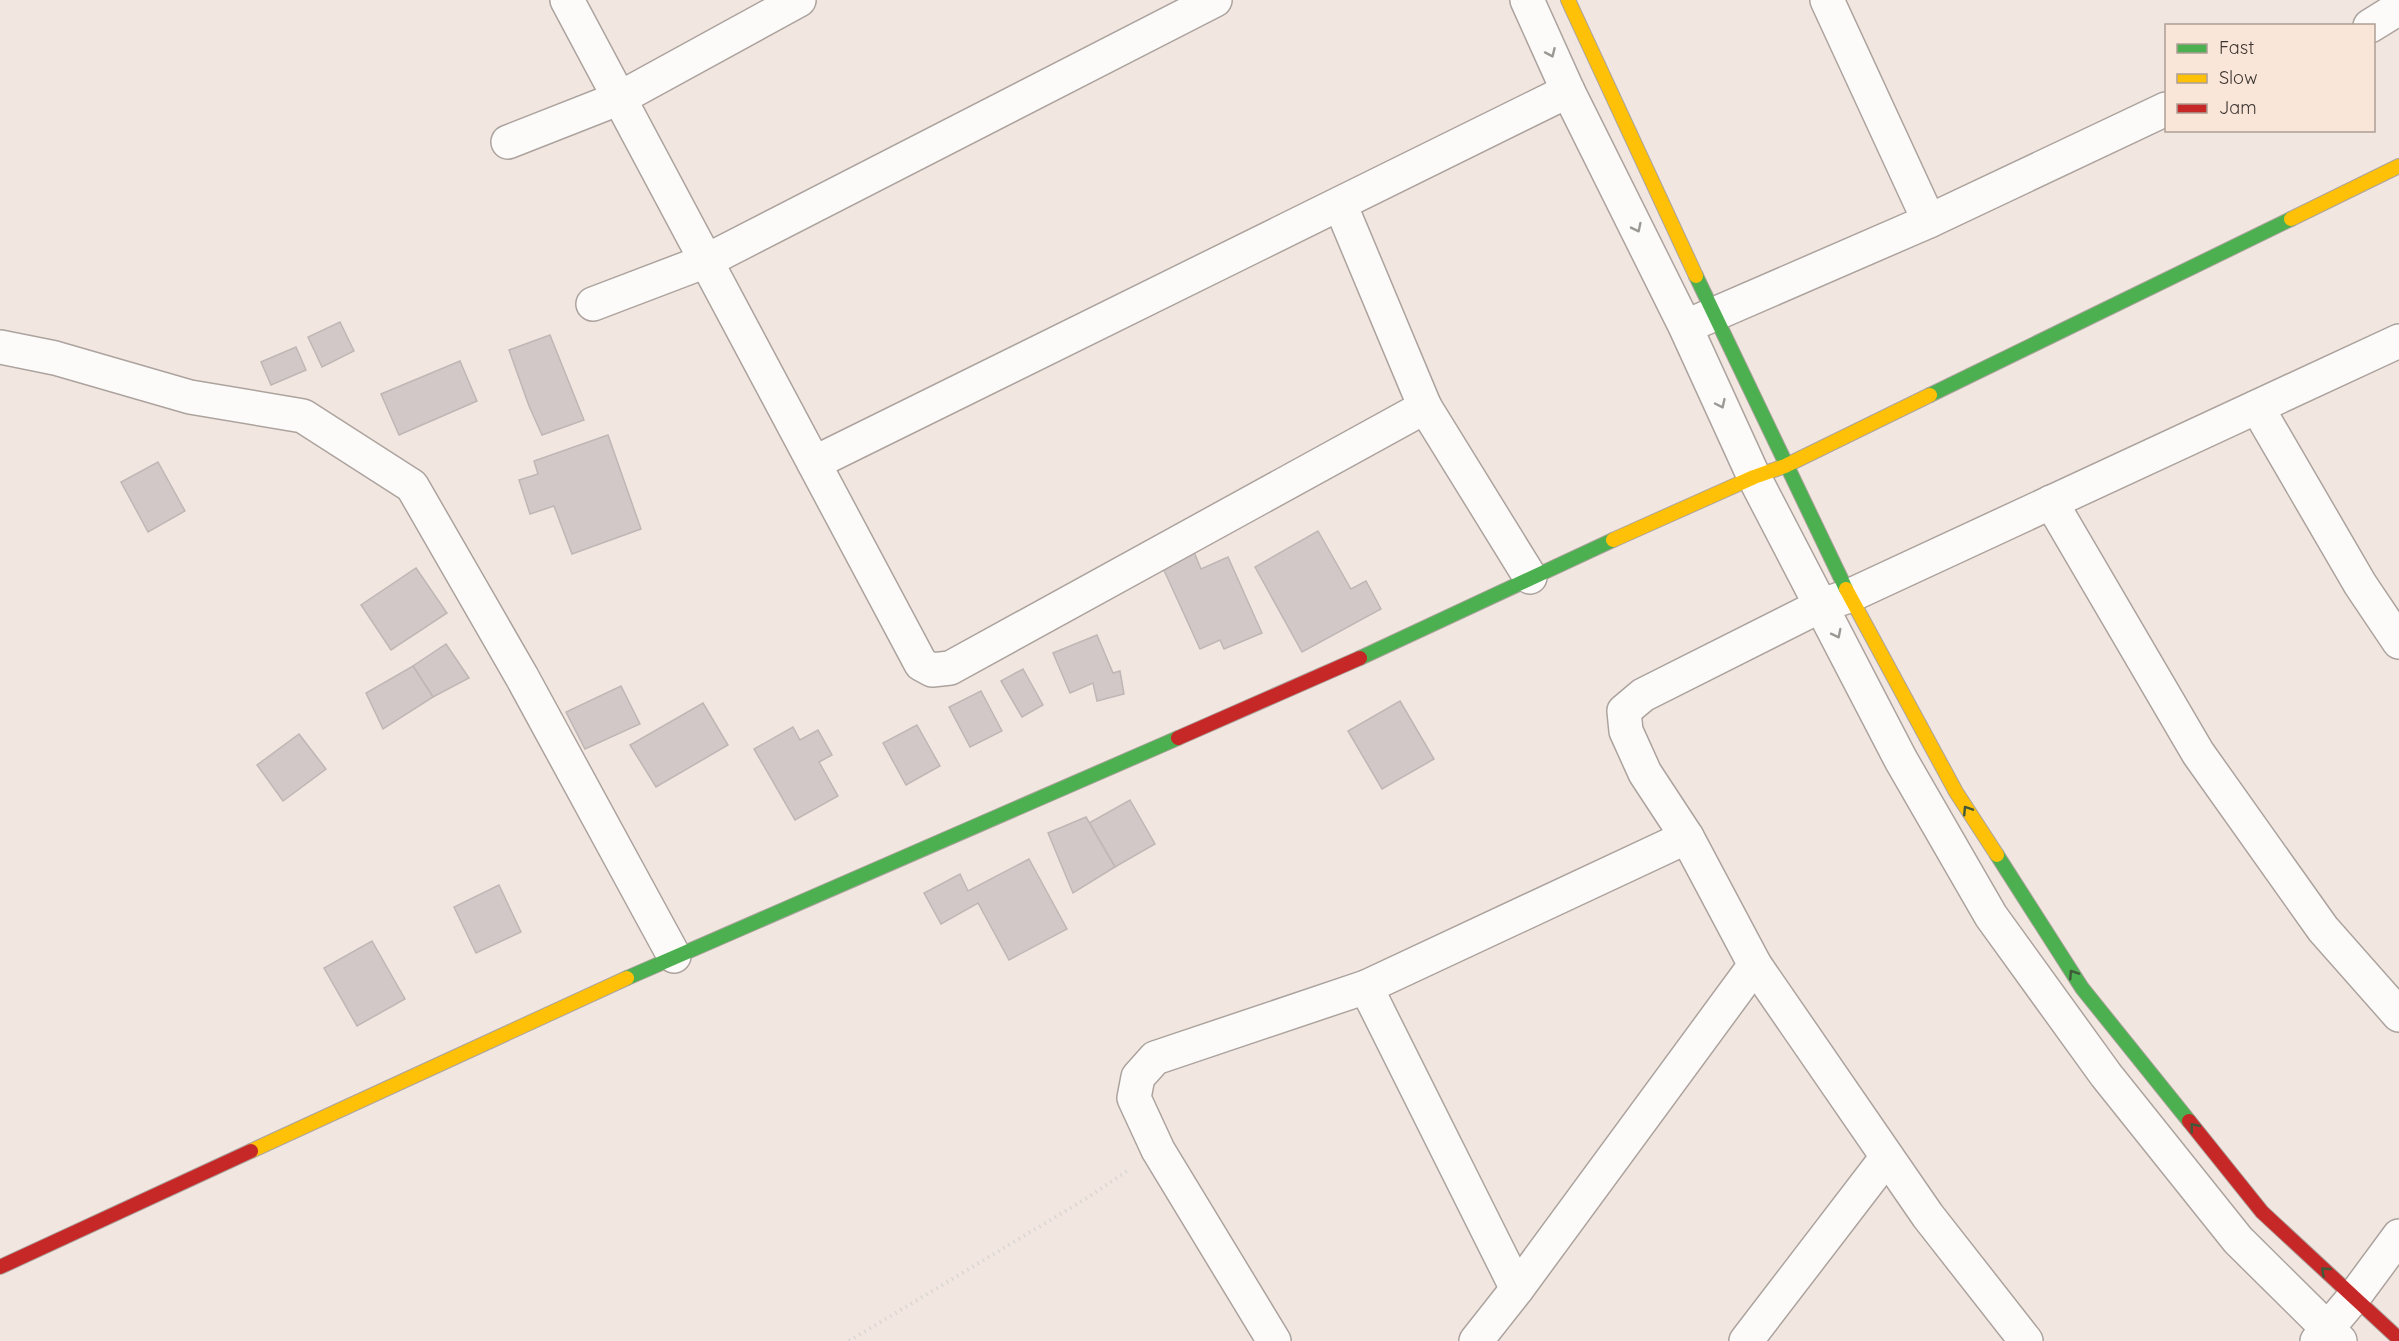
<svg xmlns="http://www.w3.org/2000/svg" width="2399" height="1341" font-family="Quicksand,sans-serif">
	<rect width="100%" height="100%" fill="#f2e7e0"/>
	<g fill="#d2c8c7" stroke="#bfb7b5" stroke-width="1.5">
		<polygon points="340,322 354,351 322,367 308,337"/>
		<polygon points="550,335 584,420 542,435 529,406 509,350"/>
		<polygon points="296,347 306,370 271,385 261,362"/>
		<polygon points="460,361 477,401 399,435 381,394"/>
		<polygon points="608,435 641,529 572,554 554,506 530,514 519,480 538,474 534,461"/>
		<polygon points="158,462 185,511 148,532 121,482"/>
		<polygon points="1318,531 1351,589 1366,581 1381,609 1302,652 1255,567"/>
		<polygon points="1194,552 1201,569 1228,557 1262,633 1224,649 1220,640 1200,649 1162,566"/>
		<polygon points="416,568 447,613 391,650 361,605"/>
		<polygon points="1097,635 1113,673 1120,671 1124,694 1097,701 1093,683 1070,693 1053,653"/>
		<polygon points="446,644 469,678 433,697 413,666"/>
		<polygon points="413,666 433,697 383,729 366,693"/>
		<polygon points="1023,669 1043,705 1022,717 1001,681"/>
		<polygon points="621,686 640,724 585,749 566,712"/>
		<polygon points="981,691 1002,731 970,747 949,707"/>
		<polygon points="1400,701 1434,759 1382,789 1348,731"/>
		<polygon points="703,703 728,745 656,787 630,745"/>
		<polygon points="917,725 940,766 906,785 883,743"/>
		<polygon points="793,727 800,740 818,730 832,755 819,762 838,796 795,820 754,749"/>
		<polygon points="299,734 326,769 283,801 257,765"/>
		<polygon points="1130,800 1155,844 1115,867 1089,823"/>
		<polygon points="1086,817 1115,867 1073,893 1048,833"/>
		<polygon points="1029,859 1067,929 1009,960 978,903 941,924 924,893 960,874 968,891"/>
		<polygon points="499,885 521,932 476,953 454,907"/>
		<polygon points="372,941 405,999 357,1026 324,968"/>
	</g>
	<g fill="none" stroke-linecap="round" stroke-linejoin="round">
		<g stroke="#aca39e" stroke-width="36">
			<g id="street">
				<polyline points="567,0 921,664 932,670 950,668 1425,407 1340,204"/>
				<polyline points="1527,0 1568,91 1685,326 1754,477 1901,760 1991,916 2106,1075 2238,1240 2340,1341"/>
				<polyline points="1827,0 1929,221"/>
				<polyline points="2370,26 2399,8"/>
				<polyline points="508,142 620,98 799,0"/>
				<polyline points="593,304 706,261 1215,0"/>
				<polyline points="1687,326 1929,221 2166,109"/>
				<polyline points="0,347 55,358 190,397 303,416 412,486 522,677 674,956"/>
				<polyline points="1425,407 1530,577"/>
				<polyline points="2257,407 2360,584 2399,642"/>
				<polyline points="814,463 1568,91"/>
				<polyline points="2051,502 2198,753 2323,929 2399,1015"/>
				<polyline points="1366,987 1517,1289"/>
				<polyline points="1274,1341 1158,1150 1134,1098 1138,1077 1155,1058 1366,987 1687,837"/>
				<polyline points="1476,1341 1517,1289 1755,965"/>
				<polyline points="1746,1341 1887,1157"/>
				<polyline points="2026,1341 1928,1216 1755,965 1687,837 1645,773 1626,731 1624,711 1643,695 1822,605 1849,596 2399,341"/>
				<polyline points="2317,1341 2354,1297 2399,1236"/>
			</g>
		</g>
		<g stroke="#aca39e" stroke-width="16">
			<g id="fast">
				<polyline points="1696,276 1846,589"/>
				<polyline points="1930,395 2291,219"/>
				<polyline points="1360,658 1613,540"/>
				<polyline points="1997,855 2082,988 2189,1121"/>
				<polyline points="627,978 1178,738"/>
			</g>
		</g>
		<g stroke="#aca39e" stroke-width="16">
			<g id="slow">
				<polyline points="1568,0 1696,276"/>
				<polyline points="2291,219 2399,166"/>
				<polyline points="1613,540 1754,477 1785,466 1930,395"/>
				<polyline points="1846,589 1956,792 1997,855"/>
				<polyline points="251,1151 627,978"/>
			</g>
		</g>
		<g stroke="#aca39e" stroke-width="16">
			<g id="jam">
				<polyline points="1178,738 1360,658"/>
				<polyline points="2189,1121 2262,1212 2399,1339"/>
				<polyline points="0,1267 251,1151"/>
			</g>
		</g>
		<polyline stroke="#d9d6d4" stroke-width="4" stroke-dasharray="1.5 4.5" stroke-linecap="butt" points="849,1341 1087,1198 1127,1171"/>
		<use href="#street" stroke="#fdfbfa" stroke-width="33"/>
		<use href="#fast" stroke="#4caf50" stroke-width="14"/>
		<use href="#slow" stroke="#ffc107" stroke-width="14"/>
		<use href="#jam" stroke="#c62828" stroke-width="14"/>
	</g>
	<defs><path id="oneway-chevron" d="M-2-3.5L2.5 0L-2 3.5" fill="none" stroke-width="1.6" stroke-linecap="round" stroke-linejoin="round" transform="scale(1.5)"/></defs>
	<g stroke="#9c9894">
		<use href="#oneway-chevron" transform="translate(1551 53) rotate(66)"/>
		<use href="#oneway-chevron" transform="translate(1637 228) rotate(64)"/>
		<use href="#oneway-chevron" transform="translate(1721 404) rotate(65)"/>
		<use href="#oneway-chevron" transform="translate(1837 634) rotate(63)"/>
	</g>
	<g stroke="#405939">
		<use href="#oneway-chevron" transform="translate(1967 810) rotate(-123)"/>
		<use href="#oneway-chevron" transform="translate(2073 974) rotate(-123)"/>
		<use href="#oneway-chevron" transform="translate(2194 1127) rotate(-129)"/>
		<use href="#oneway-chevron" transform="translate(2325 1271) rotate(-137)"/>
	</g>
	<rect x="2165" y="24" width="210" height="108" fill="#f9e6d9" stroke="#ad9f95" stroke-width="1.5"/>
	<rect x="2177" y="44" width="30" height="9" fill="#4caf50" stroke="#ad9f95" stroke-width="1.5"/>
	<text x="2219" y="54" font-size="18" fill="#3b342f">Fast</text>
	<rect x="2177" y="74" width="30" height="9" fill="#ffc107" stroke="#ad9f95" stroke-width="1.5"/>
	<text x="2219" y="84" font-size="18" fill="#3b342f">Slow</text>
	<rect x="2177" y="104" width="30" height="9" fill="#c62828" stroke="#ad9f95" stroke-width="1.5"/>
	<text x="2219" y="114" font-size="18" fill="#3b342f">Jam</text>
</svg>
